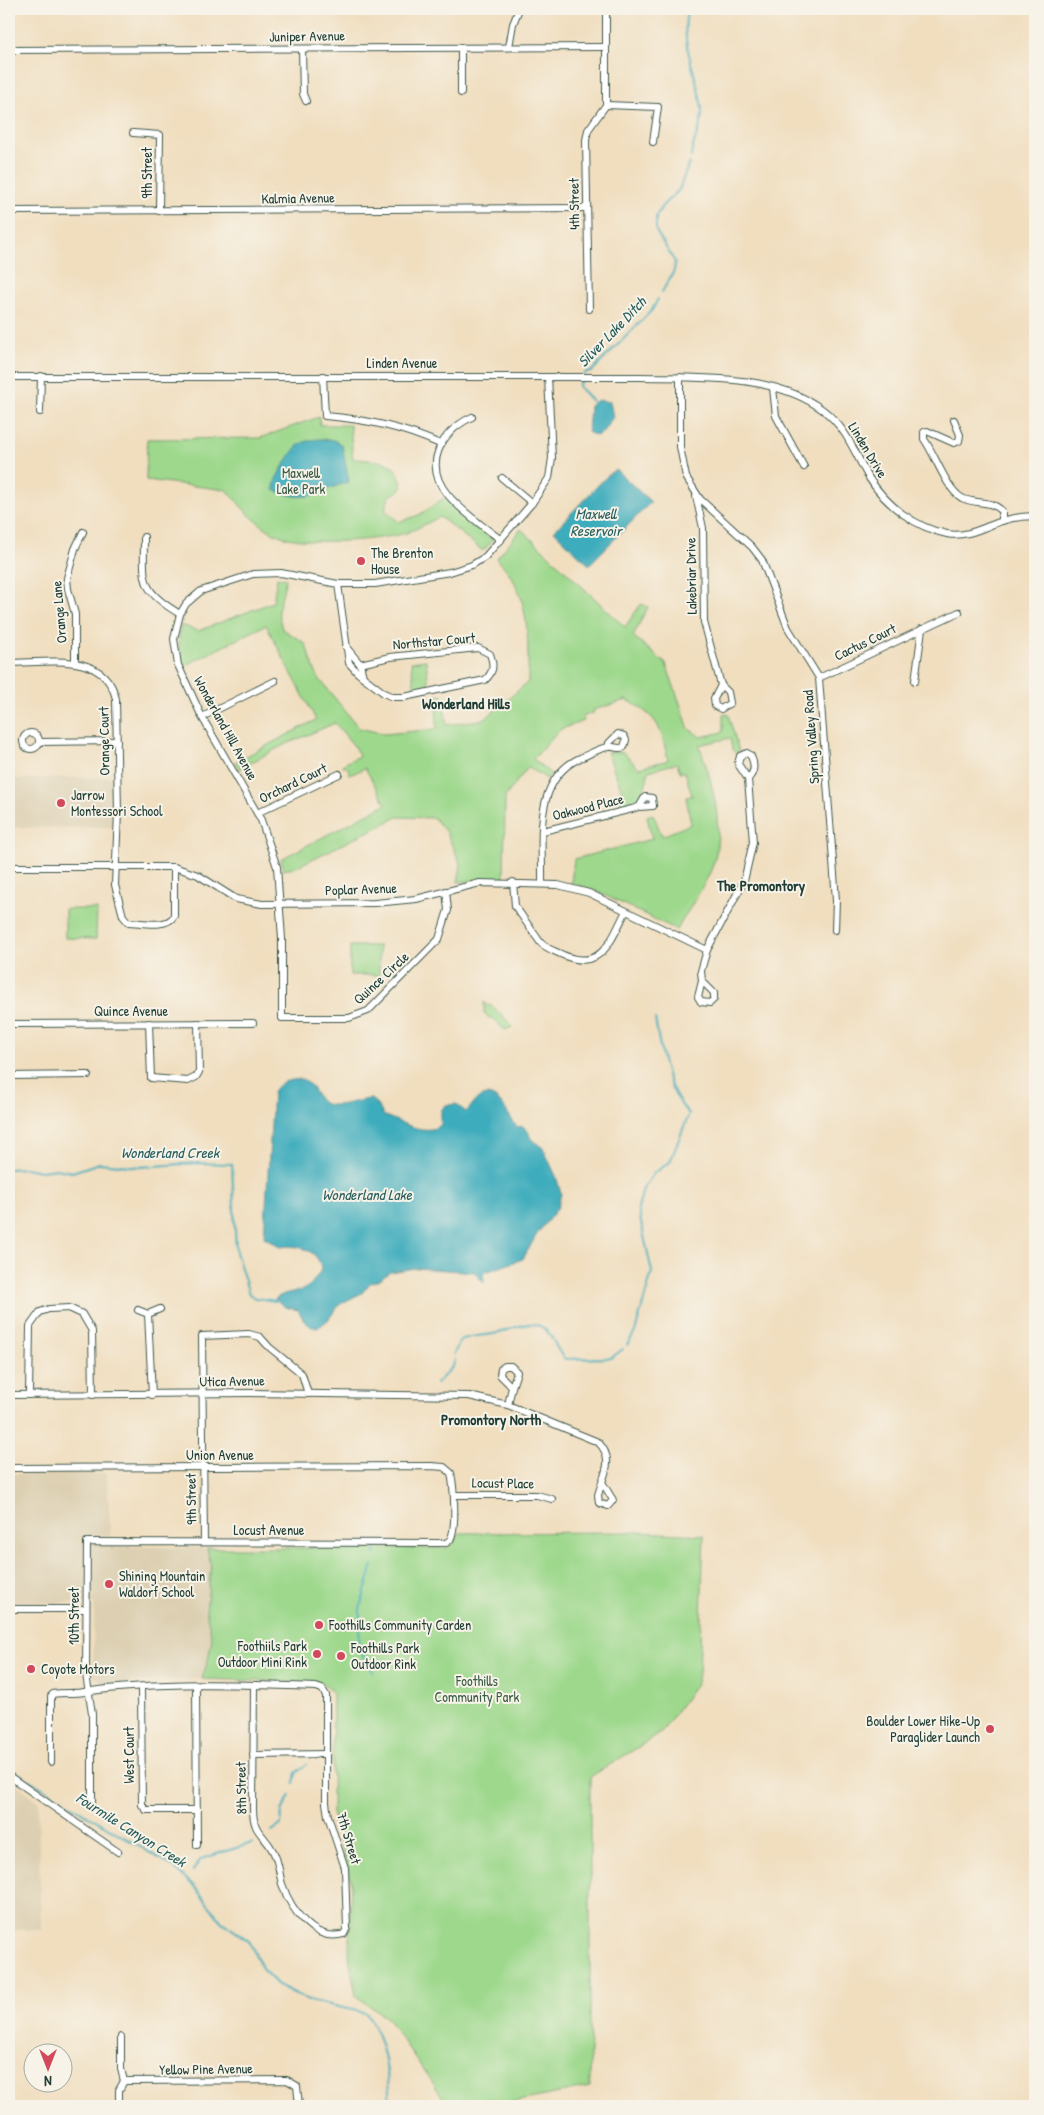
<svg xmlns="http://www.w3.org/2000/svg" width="1044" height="2115" font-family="'Patrick Hand',sans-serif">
	<rect width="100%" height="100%" fill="#f7f3e8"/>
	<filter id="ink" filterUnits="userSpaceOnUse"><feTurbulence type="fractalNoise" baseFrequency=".02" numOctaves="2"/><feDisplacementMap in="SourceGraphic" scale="10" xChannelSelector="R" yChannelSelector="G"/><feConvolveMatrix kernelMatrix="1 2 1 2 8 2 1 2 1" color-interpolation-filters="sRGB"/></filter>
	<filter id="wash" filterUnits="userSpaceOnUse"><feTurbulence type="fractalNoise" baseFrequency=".0096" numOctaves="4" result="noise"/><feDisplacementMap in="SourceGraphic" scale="20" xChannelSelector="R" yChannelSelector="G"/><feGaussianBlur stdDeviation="1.12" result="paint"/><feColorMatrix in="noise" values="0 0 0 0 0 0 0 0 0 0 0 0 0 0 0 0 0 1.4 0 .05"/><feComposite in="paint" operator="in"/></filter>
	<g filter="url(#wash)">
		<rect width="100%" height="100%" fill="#f0debf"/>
		<g fill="#ddd0b2">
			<polygon points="112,777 113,827 9,828 9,779"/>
			<polygon points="107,1473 111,1546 207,1548 211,1566 206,1611 212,1639 208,1660 202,1679 104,1684 93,1676 94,1603 9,1603 9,1474"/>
			<polygon points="9,1779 38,1801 41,1930 9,1930"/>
		</g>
		<g fill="#9dd88c" stroke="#5e8a60">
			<path d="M 319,417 L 320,425 L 350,425 L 353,459 C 379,461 399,458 402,488 L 389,497 L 385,510 L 399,522 L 419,515 L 444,498 L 493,540 L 483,551 L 440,517 C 429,522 417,529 406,533 C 377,541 300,547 274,533 C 254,522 241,507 227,490 L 146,480 L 147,439 L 260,438 Z"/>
			<path d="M 521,529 L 625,627 L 641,604 L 648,607 L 633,636 L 666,664 L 689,729 L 701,737 L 723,732 L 723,714 L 728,714 L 739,751 L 736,754 L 732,749 L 730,738 L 699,745 C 712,779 724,826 714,862 C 708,882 687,911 677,930 L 598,892 L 571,883 L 574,859 L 652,839 L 647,816 L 653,814 L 662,836 L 691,824 L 686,797 L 692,796 L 685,772 L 680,772 L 677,763 L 649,771 C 644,792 643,800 620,806 L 621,788 L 607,752 L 623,752 L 639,768 L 668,760 C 660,725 659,718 627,700 L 593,710 L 594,713 L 583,716 L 584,721 L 561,729 L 533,759 L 551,774 L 547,779 L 528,767 L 505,797 L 504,878 L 458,882 L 461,865 L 446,832 L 434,818 L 398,817 L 296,867 L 284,870 L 281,859 L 386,804 L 365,768 L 350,775 L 348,768 L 342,765 L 359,756 L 354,746 L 335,723 L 282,746 L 239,769 L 235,762 L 316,720 L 266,625 L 184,666 C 178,652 178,640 181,625 L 198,631 L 273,602 L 277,577 L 286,579 L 278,611 L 282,629 L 305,643 L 317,676 L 359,728 L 385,734 L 437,729 L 436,696 L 442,694 L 447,725 L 485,719 L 528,682 C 528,640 531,588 496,559 Z"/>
			<polygon points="426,660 429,690 415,691 411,662"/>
			<polygon points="65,909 97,909 96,939 65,938"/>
			<rect x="350" y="946" width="29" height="29"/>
			<path d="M 484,1002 L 488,1006 L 491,1005 C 497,1011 508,1020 512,1027 L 505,1030 L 492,1018 L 489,1018 L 484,1013 Z"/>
			<polygon points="638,1532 704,1535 699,1673 697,1682 661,1733 590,1777 590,2087 493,2106 449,2106 387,2018 356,1996 349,1956 351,1880 332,1813 333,1693 323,1683 202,1679 208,1660 212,1639 206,1611 211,1566 207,1548 446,1548 454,1543 459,1533"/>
		</g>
		<g fill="#3eacbc" stroke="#2e7478">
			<polygon points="598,400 610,402 613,417 602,433 596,436 588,432 590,406"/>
			<path d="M 320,439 L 334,440 L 342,445 L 349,482 C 316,491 311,505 274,490 C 274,480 277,477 282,468 C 295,450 294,441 320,439 Z"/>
			<polygon points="616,470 651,502 589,565 554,531 610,473"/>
			<path d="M 302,1079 C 311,1083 314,1092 320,1100 C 329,1112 358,1099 371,1099 L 378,1105 L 383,1115 C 399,1121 425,1137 441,1125 L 441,1110 L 446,1105 L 456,1104 L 466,1112 C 470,1108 475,1100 480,1097 C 498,1088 508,1116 517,1127 L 523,1126 L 528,1131 L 531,1139 L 543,1148 L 556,1176 L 561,1194 L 557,1209 L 537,1234 L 523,1259 L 483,1273 L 484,1283 L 474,1272 L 415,1268 L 390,1272 L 380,1280 L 370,1283 L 362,1293 L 340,1304 L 328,1320 L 319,1327 L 312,1327 L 305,1322 L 298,1310 L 285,1307 L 275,1299 C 291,1287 303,1297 315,1279 C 317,1275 320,1274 321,1269 C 319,1250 297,1244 281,1247 L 264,1237 L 273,1092 C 279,1081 289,1080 302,1079 Z"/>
		</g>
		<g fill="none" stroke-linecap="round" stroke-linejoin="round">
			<g stroke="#3eacbc" stroke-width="2">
				<path d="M 688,9 C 678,43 699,76 702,110 C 703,129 692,139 691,157"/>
				<polyline points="662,292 674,271 675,262 656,231 656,217 662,206 679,190 689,163"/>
				<polyline points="584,375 586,372 591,372 652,310 658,299"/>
				<polyline points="582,379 578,386 594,403"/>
				<polyline points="9,1169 25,1168 41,1171 56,1169 72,1172 100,1163 139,1167 197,1163 232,1164 236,1252 249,1294 256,1298 276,1301"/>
				<path d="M 627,1345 L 635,1332 L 652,1272 L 638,1209 L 643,1189 L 654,1173 L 670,1162 L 689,1114 C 665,1089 661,1052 655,1019"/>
				<path d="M 454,1354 L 460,1340 C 473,1335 485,1336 498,1333 C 514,1329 531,1317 546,1330 C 554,1337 556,1351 565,1359 L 611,1358 L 623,1349"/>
				<polyline points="436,1384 453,1366 455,1359"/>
				<polyline points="375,1555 376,1548"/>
				<polyline points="359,1646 360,1608 373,1565"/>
				<polyline points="361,1652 373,1672"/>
				<path d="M 9,1768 L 172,1866 L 194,1886 L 222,1922 L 249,1941 L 263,1970 L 278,1985 L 308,2000 L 366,2013 C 385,2040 388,2073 390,2106"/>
				<polyline points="294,1783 296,1773 307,1764"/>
				<polyline points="272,1831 281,1825 282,1811 290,1795"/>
				<polyline points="193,1871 201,1859 252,1843"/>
			</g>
		</g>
	</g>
	<g filter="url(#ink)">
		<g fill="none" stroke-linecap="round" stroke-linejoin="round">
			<g stroke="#3e5549" stroke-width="8">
				<g id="minor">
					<polyline points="461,47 461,93"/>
					<polyline points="509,47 513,24 519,9"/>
					<polyline points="302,49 303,94 306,101"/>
					<polyline points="9,50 606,47"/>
					<polyline points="606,105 658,107 653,142"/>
					<polyline points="133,133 160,135 159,211"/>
					<polyline points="9,211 587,208"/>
					<polyline points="589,309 586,140 588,130 606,105 606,9"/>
					<path d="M 323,376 L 325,416 C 367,419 402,427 440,444"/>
					<path d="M 9,377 L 639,377 C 697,378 774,373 823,410 C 847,428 855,454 869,478 C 886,505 916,528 947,534 C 966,538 984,527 1002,521 C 1012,518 1024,516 1035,516"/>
					<polyline points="680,377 680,447 686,477 700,499 752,547 762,560 788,628 819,678 836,900 835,930"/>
					<polyline points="773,388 776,416 804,467"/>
					<polyline points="40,412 41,376"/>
					<path d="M 472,417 C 441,432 422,464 448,495 C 462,512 483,526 501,540"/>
					<path d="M 954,420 L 960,435 L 959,441 L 954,443 L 927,431 L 924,432 L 924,439 C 935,454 946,489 962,498 C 976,505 990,499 1002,511 L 1002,521"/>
					<polyline points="502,478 532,503"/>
					<polyline points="696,496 703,528 704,622 721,685"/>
					<path d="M 144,537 C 144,581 139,590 180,614"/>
					<path d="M 338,584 L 349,663 L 358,673 L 384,693 L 393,697 L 404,697 L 485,680 C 494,672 494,665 490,654 L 478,648 L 390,657 L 360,664"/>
					<polyline points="346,647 360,664 363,677"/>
					<path d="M 9,663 C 47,663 105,650 116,699 L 118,812 L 115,885 L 123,916 L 128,922 C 141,922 166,929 174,916 L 174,867"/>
					<polyline points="75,663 75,614 68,589 67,578 75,549 83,532"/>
					<polyline points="819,678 959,612"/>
					<polyline points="915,681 922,629"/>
					<polygon points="721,685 728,692 730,703 721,709 715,706 714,699"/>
					<polyline points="202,717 275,681"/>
					<circle cx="31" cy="741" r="8"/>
					<polyline points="39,742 117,741"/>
					<path d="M 747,753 L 751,756 C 755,765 755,772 748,779 L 738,764 L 740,756 Z"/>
					<polyline points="257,813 339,774"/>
					<polyline points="543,831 632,809 639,807 645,797 652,798 653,806 639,807"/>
					<polyline points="9,867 174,867 198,875 236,899 262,904 375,903 416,899 480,883 558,885 589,893 707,950"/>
					<path d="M 513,882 L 515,906 L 540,942 C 546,949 555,951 563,955 C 602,972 611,940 626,911"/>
					<path d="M 542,883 C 543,840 532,780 580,758 C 588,755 601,747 609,747 C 615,746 618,750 624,747 L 626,740 L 624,736 L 618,734 L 609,743 L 609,747"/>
					<polyline points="446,891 448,910 439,939 368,1011 349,1018 282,1018 282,939 277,867 261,820 202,717 178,665 174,639 180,614 186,604 201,591 253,574 281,573 338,584 375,584 450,572 472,565 485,557 532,503 549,478 552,458 548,377"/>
					<polyline points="702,981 714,993 714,999 710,1003 701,1002 698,997 702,981 701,971 707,950 744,881 753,842 748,779"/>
					<polyline points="149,1023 151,1078 188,1081 196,1077 199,1072 198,1023"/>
					<polyline points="9,1024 253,1023"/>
					<polyline points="9,1076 88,1075"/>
					<polyline points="138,1310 148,1314"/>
					<polygon points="505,1366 511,1366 517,1372 512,1387 500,1375 501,1369"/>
					<path d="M 9,1395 L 250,1393 L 469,1396 L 508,1405 L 598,1442 C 611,1455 608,1467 602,1482"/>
					<polyline points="29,1395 30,1326 40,1312 49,1309 69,1308 82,1314 92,1331 93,1395"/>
					<polyline points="152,1395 148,1314 160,1309"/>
					<polyline points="508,1405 512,1387"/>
					<path d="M 9,1468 L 431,1466 L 444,1467 L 451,1473 C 454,1488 457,1528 450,1540 L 446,1543 L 87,1542 L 86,1674 L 92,1714 L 92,1801"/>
					<polygon points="602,1482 613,1500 608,1506 599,1503 598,1495"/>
					<polyline points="454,1495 537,1495 552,1499"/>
					<polyline points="204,1542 202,1336 249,1334 260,1337 269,1347 302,1374 308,1394"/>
					<polyline points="9,1609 86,1609"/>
					<polyline points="196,1685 197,1845"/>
					<polyline points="141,1687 142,1805 146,1810 197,1810"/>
					<polyline points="253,1755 326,1754"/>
					<path d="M 51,1762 L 51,1696 L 53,1694 C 63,1692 74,1694 84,1692 C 160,1681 239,1684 316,1687 L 322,1689 L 326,1695 L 326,1803 L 328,1816 L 345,1868 L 347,1928 L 344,1934 C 314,1943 291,1910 282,1884 C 279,1873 279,1862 273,1851 C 263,1832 253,1834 253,1808 L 254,1685"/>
					<polyline points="9,1776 118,1852"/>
					<polyline points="121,2037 121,2069 124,2081 287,2080 297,2086 299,2106"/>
					<polyline points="119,2106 119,2090 124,2081"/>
				</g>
			</g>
			<use href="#minor" stroke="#fff" stroke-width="6"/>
		</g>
	</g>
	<g fill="#d1495b" stroke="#f7f3e8" stroke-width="2">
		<circle cx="361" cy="561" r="5"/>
		<circle cx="61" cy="803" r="5"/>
		<circle cx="109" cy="1584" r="5"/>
		<circle cx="319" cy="1625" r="5"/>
		<circle cx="317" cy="1654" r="5"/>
		<circle cx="341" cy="1656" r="5"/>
		<circle cx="31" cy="1669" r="5"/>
		<circle cx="990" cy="1729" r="5"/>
	</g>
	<g text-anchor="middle" stroke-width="4" stroke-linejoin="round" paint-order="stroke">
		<g font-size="14" fill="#1f3d34" stroke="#f7f3e8">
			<text transform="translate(307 36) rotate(-1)" y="5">Juniper Avenue</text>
			<text transform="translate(147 173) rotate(-90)" y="5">9th Street</text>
			<text transform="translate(298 198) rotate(-1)" y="5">Kalmia Avenue</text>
			<text transform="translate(574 204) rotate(-91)" y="5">4th Street</text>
			<text x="402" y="368">Linden Avenue</text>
			<text transform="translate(868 450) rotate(59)" y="5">Linden Drive</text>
			<text transform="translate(691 576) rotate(-91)" y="5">Lakebriar Drive</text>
			<text transform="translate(59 612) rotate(-95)" y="5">Orange Lane</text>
			<text transform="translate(434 641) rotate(-5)" y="5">Northstar Court</text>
			<text transform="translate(865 642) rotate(-26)" y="5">Cactus Court</text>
			<text transform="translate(226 728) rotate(61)" y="5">Wonderland Hill Avenue</text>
			<text transform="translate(811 737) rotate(-94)" y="5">Spring Valley Road</text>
			<text transform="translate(104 741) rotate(-91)" y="5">Orange Court</text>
			<text transform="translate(293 783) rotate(-26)" y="5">Orchard Court</text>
			<text transform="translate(588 807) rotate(-14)" y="5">Oakwood Place</text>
			<text transform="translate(361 889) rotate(-2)" y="5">Poplar Avenue</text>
			<text transform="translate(381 978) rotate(-43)" y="5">Quince Circle</text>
			<text x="131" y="1016">Quince Avenue</text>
			<text transform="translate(232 1381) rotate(-1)" y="5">Utica Avenue</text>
			<text x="220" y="1460">Union Avenue</text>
			<text transform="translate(503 1483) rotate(1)" y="5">Locust Place</text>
			<text transform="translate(191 1499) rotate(-91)" y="5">9th Street</text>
			<text x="269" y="1535">Locust Avenue</text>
			<text transform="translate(74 1616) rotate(-90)" y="5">10th Street</text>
			<text transform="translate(129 1755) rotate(-90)" y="5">West Court</text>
			<text transform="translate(241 1788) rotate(-91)" y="5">8th Street</text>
			<text transform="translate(349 1838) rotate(73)" y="5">7th Street</text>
			<text transform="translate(206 2069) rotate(-1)" y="5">Yellow Pine Avenue</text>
		</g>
		<g font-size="14" fill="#385c46" stroke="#f7f3e8">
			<text x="301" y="478">Maxwell<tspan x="301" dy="16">Lake Park</tspan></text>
			<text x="477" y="1686">Foothills<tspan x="477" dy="16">Community Park</tspan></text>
		</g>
		<g font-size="14" fill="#1f3d34" stroke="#f7f3e8" text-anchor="start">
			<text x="371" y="558">The Brenton<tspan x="371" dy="16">House</tspan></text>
			<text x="71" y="800">Jarrow<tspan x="71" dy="16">Montessori School</tspan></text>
			<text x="119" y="1581">Shining Mountain<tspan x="119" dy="16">Waldorf School</tspan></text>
			<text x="329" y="1630">Foothills Community Carden</text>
			<text x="307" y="1651" text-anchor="end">Foothiils Park<tspan x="307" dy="16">Outdoor Mini Rink</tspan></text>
			<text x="351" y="1653">Foothills Park<tspan x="351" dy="16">Outdoor Rink</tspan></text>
			<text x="41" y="1674">Coyote Motors</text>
			<text x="980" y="1726" text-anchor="end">Boulder Lower Hike-Up<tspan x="980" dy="16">Paraglider Launch</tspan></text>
		</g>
		<g font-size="15" font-style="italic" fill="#285e5d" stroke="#f7f3e8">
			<text transform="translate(612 332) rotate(-46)" y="5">Silver Lake Ditch</text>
			<text x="596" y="519">Maxwell<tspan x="596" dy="17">Reservoir</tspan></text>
			<text x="170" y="1158">Wonderland Creek</text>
			<text x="367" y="1200">Wonderland Lake</text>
			<text transform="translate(131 1830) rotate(32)" y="5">Fourmile Canyon Creek</text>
		</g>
		<g font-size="15" font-weight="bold" fill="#1f3d34" stroke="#f7f3e8">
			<text x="466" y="709">Wonderland Hills</text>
			<text x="761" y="891">The Promontory</text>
			<text x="491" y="1425">Promontory North</text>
		</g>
	</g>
	<rect width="1044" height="2115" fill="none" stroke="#f7f3e8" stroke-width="30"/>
	<g transform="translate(48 2068) rotate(180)"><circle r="24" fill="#f7f3e8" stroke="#a1aaa0"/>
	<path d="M0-4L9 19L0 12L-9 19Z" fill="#d1495b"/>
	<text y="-8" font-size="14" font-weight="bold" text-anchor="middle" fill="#1f3d34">N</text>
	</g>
</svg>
